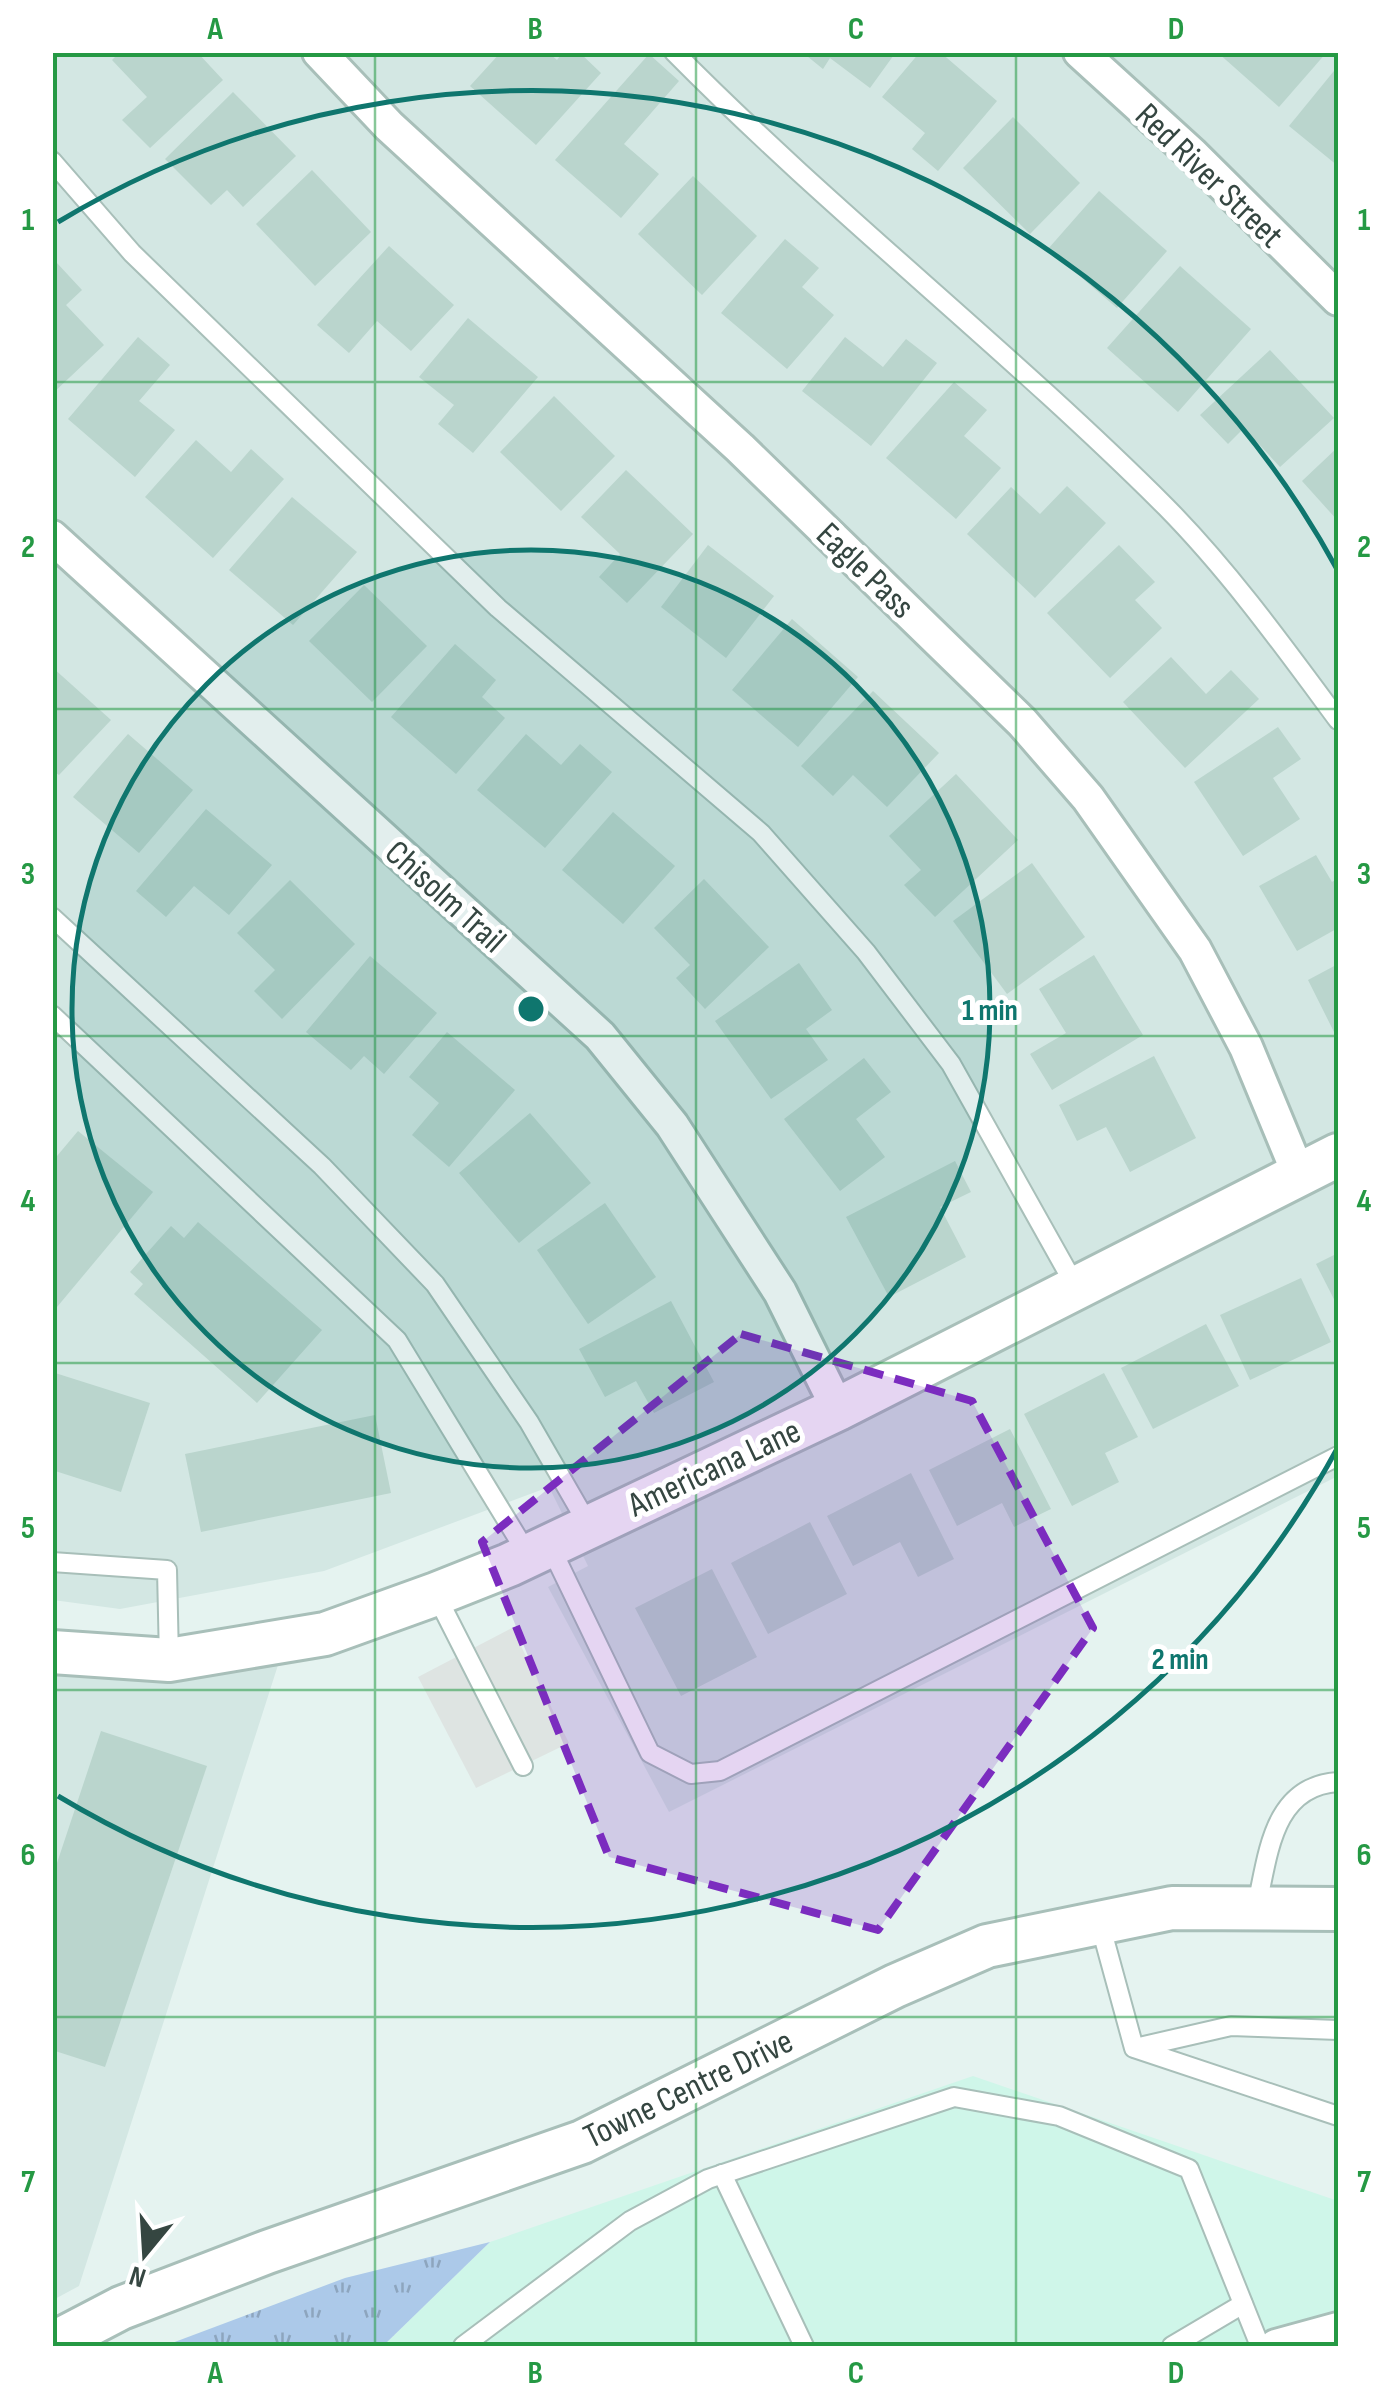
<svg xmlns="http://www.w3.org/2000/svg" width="1391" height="2399" font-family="'Sofia Sans Condensed',sans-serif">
	<defs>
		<pattern id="grass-tufts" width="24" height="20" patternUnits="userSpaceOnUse" patternTransform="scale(2.5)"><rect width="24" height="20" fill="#acc9e9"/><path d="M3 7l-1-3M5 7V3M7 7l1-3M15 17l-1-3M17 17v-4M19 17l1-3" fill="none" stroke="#8da5be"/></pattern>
	</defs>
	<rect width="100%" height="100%" fill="#e5f3f0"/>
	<g fill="#d3e7e3">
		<polygon points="53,53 1338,53 1338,1476 669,1812 548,1587 588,1566 549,1487 324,1571 120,1609 53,1600"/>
		<polygon points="278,1665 79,2286 53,2300 53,1670 95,1677 186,1676"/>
	</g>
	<polygon fill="#cff6e9" points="973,2076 1338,2201 1338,2346 383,2346 490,2242"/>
	<polygon fill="url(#grass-tufts)" points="490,2242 383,2346 164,2346 345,2278"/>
	<polygon fill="#dee4e2" points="512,1628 569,1743 476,1788 418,1677"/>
	<g fill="#bad5cd">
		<polygon points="120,52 197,52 223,80 150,148 122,120 147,97 112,60"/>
		<polygon points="501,52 548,52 557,60 563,52 579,52 601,73 536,145 470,86"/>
		<polygon points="802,52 896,52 870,88 830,58 823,69"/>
		<polygon points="920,52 940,52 997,101 938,171 912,149 925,133 882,97"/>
		<polygon points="1217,52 1327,52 1279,107"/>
		<polygon points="649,54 679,81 624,144 659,174 621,218 555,160"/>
		<polygon points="1338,66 1338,166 1289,126"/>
		<polygon points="233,92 296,156 243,207 227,190 211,205 165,159"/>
		<polygon points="1013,117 1080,183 1030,234 963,168"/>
		<polygon points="312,170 371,232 315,286 256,224"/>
		<polygon points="693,176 757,236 702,295 638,234"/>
		<polygon points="1099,191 1167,251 1117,308 1048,249"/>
		<polygon points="785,239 819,268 802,287 834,315 787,369 721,313"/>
		<polygon points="389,246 454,305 411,351 377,321 349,353 317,325"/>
		<polygon points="56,262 82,290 66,305 104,345 52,394"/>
		<polygon points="1180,266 1251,329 1178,412 1107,348"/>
		<polygon points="468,318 538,377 473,453 438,424 454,405 419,377"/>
		<polygon points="138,337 170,365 139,401 175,430 135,477 68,419"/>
		<polygon points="845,337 883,367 906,339 937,363 871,446 802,391"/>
		<polygon points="1270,350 1334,418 1280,467 1244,428 1228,444 1200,415"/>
		<polygon points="954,382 987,410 964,436 1001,468 956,519 886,458"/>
		<polygon points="554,396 615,456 561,511 500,452"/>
		<polygon points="196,440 231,472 251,449 284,479 213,558 145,497"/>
		<polygon points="1338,447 1338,521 1302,481"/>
		<polygon points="626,470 693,534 627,603 599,577 620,554 581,517"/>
		<polygon points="1067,486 1106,523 1035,598 967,534 1011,487 1040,514"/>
		<polygon points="292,497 357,552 293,625 229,570"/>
		<polygon points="708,545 774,596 726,658 661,607"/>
		<polygon points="1119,545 1155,582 1135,600 1162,628 1110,678 1047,613"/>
		<polygon points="364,585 427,646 372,702 309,641"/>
		<polygon points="792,619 858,677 798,747 732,690"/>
		<polygon points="455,644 496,680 482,697 505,718 456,774 391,717"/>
		<polygon points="1171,657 1206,694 1231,670 1259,699 1185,768 1123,702"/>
		<polygon points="52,667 111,720 59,775 52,770"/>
		<polygon points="873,691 939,753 887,807 853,775 833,796 801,766"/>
		<polygon points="1278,727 1301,759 1273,778 1300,819 1243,856 1194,782"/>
		<polygon points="128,734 193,790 139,853 73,797"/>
		<polygon points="526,734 561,765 580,744 612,772 545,848 477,790"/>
		<polygon points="956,774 1018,840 935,917 904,885 921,870 889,836"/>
		<polygon points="206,809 272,865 229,915 194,886 166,917 136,891"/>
		<polygon points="613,812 675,866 623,924 562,870"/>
		<polygon points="1316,855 1332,882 1338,878 1338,928 1297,951 1259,886"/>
		<polygon points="1032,863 1085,937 1007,994 953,921"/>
		<polygon points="704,879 769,947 705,1009 676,978 690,965 654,928"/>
		<polygon points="290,880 355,944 282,1019 254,991 275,970 237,933"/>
		<polygon points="1094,955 1143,1035 1052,1090 1030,1054 1066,1033 1039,989"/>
		<polygon points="370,956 437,1013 384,1074 364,1056 351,1070 306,1032"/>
		<polygon points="799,963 832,1010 806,1029 828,1060 771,1099 715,1021"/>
		<polygon points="1338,964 1338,1040 1308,980"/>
		<polygon points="447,1032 515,1090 449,1167 412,1135 439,1103 409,1077"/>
		<polygon points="1154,1056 1196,1138 1130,1172 1106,1127 1077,1141 1059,1105"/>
		<polygon points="864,1058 891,1092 856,1119 885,1157 840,1191 784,1119"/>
		<polygon points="530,1113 591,1183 519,1243 459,1173"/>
		<polygon points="78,1131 153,1192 52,1313 52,1162"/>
		<polygon points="955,1161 971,1192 940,1207 966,1257 889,1297 846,1217"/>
		<polygon points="605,1203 656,1277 588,1324 537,1250"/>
		<polygon points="198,1222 322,1330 257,1403 134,1294 143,1284 130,1272 171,1226 184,1238"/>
		<polygon points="1338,1253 1338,1307 1316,1264"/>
		<polygon points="1301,1278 1331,1342 1250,1380 1220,1315"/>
		<polygon points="671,1301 714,1382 654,1413 636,1381 605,1397 579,1349"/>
		<polygon points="1206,1324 1239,1386 1153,1429 1121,1368"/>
		<polygon points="52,1372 150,1403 121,1492 52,1470"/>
		<polygon points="1104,1373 1138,1437 1105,1453 1119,1482 1072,1506 1024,1414"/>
		<polygon points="375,1415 391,1493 201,1532 185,1454"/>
		<polygon points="1010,1429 1051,1509 1014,1527 1002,1503 957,1526 929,1470"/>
		<polygon points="911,1473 954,1559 918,1577 900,1542 853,1566 827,1516"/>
		<polygon points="810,1522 847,1594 768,1634 731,1563"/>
		<polygon points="712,1569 757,1657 681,1696 635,1608"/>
		<polygon points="101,1731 207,1766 105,2067 52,2050 52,1878"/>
	</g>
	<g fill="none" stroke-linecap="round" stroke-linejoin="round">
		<g stroke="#a8bfb9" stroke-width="22">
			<g id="service">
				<path d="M 674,52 C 831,211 1008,349 1166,507 C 1230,572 1284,647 1338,720"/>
				<polyline points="52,161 132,253 498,608 761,833 866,952 951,1064 1076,1287"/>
				<polyline points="52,917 322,1166 435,1284 529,1422 589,1526"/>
				<polyline points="52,1015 397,1340 528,1555"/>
				<polyline points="550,1546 650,1753 691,1774 720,1771 1338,1456"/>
				<polyline points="52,1562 167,1570 169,1659"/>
				<polyline points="436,1595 523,1766"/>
				<path d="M 1256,1909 C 1268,1858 1271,1786 1338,1782"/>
				<polyline points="1100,1924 1134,2048 1338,2116"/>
				<polyline points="1135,2048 1231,2026 1338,2030"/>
				<polyline points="722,2174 804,2346"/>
				<polyline points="463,2346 630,2221 708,2179 954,2097 1059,2116 1189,2169 1260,2346"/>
				<polyline points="1172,2346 1243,2304"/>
			</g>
		</g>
		<g stroke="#a8bfb9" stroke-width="38">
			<g id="minor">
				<polyline points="319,52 389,126 740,448 1022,722 1088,798 1195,950 1246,1047 1299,1175"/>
				<polyline points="1080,52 1192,154 1338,299"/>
				<polyline points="52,537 600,1036 672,1125 780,1292 838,1409"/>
				<polyline points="1276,2346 1338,2329"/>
			</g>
		</g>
		<g stroke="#a8bfb9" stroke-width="48">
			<g id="tertiary">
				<polyline points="52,1652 169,1660 325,1634 436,1594 509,1565 838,1409 1338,1155"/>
				<polyline points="52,2344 121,2308 267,2252 582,2142 895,1986 987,1946 1172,1908 1338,1909"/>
			</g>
		</g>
		<use href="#service" stroke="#fff" stroke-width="18"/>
		<use href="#minor" stroke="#fff" stroke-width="32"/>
		<use href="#tertiary" stroke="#fff" stroke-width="42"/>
	</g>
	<path fill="#7b2cbf" fill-opacity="0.2" stroke="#7b2cbf" stroke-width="8" stroke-dasharray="20 12" stroke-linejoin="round" d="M 741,1334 L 972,1401 L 1093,1628 L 878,1930 L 609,1857 L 482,1542 Z"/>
	<path fill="none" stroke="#259944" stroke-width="2.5" stroke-opacity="0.55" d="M 375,52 L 375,2346M 696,52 L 696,2346M 1016,52 L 1016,2346M 52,382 L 1338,382M 52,709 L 1338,709M 52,1036 L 1338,1036M 52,1363 L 1338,1363M 52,1690 L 1338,1690M 52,2017 L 1338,2017"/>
	<circle cx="531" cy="1009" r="459" fill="#0f766e" fill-opacity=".12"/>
	<g fill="none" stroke="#0f766e" stroke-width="5">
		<circle cx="531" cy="1009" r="459"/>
		<path d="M1338 1447A918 918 0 0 1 58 1796M58 222A918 918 0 0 1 1338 571"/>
	</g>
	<g text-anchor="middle" stroke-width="10" stroke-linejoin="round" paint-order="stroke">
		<g font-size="35" fill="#354641" stroke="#fff">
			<text transform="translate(1210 175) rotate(44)" y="12">Red River Street</text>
			<text transform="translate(866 570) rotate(44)" y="12">Eagle Pass</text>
			<text transform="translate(446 896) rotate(42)" y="12">Chisolm Trail</text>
			<text transform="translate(714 1467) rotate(-25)" y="12">Americana Lane</text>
			<text transform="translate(688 2088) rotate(-26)" y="12">Towne Centre Drive</text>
		</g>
	</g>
	<circle cx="531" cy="1009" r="15" fill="#0f766e" stroke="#fff" stroke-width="5"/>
	<g font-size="30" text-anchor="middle" font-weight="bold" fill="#0f766e" stroke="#fff" stroke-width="10" stroke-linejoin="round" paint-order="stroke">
		<text x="990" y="1020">1 min</text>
		<text x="1180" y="1669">2 min</text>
	</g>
	<rect width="1391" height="2399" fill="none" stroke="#ffffff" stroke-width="110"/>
	<g transform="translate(145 2254) rotate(198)" stroke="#ffffff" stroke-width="8" paint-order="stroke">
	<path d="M0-8L18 38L0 25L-18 38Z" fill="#354641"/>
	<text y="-15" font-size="28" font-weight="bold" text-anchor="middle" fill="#354641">N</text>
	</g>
	<rect x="55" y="55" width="1281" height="2289" fill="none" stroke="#259944" stroke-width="4"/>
	<g font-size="32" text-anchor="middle" font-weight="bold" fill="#259944">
		<text x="215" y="39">A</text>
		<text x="535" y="39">B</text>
		<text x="856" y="39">C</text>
		<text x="1176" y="39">D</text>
		<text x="28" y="230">1</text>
		<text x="1364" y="230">1</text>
		<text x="28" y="557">2</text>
		<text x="1364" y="557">2</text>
		<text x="28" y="884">3</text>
		<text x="1364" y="884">3</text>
		<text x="28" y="1211">4</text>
		<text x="1364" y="1211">4</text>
		<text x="28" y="1538">5</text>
		<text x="1364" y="1538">5</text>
		<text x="28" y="1865">6</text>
		<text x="1364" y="1865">6</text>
		<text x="28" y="2192">7</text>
		<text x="1364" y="2192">7</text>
		<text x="215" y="2383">A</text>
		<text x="535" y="2383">B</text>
		<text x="856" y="2383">C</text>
		<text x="1176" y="2383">D</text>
	</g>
</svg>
